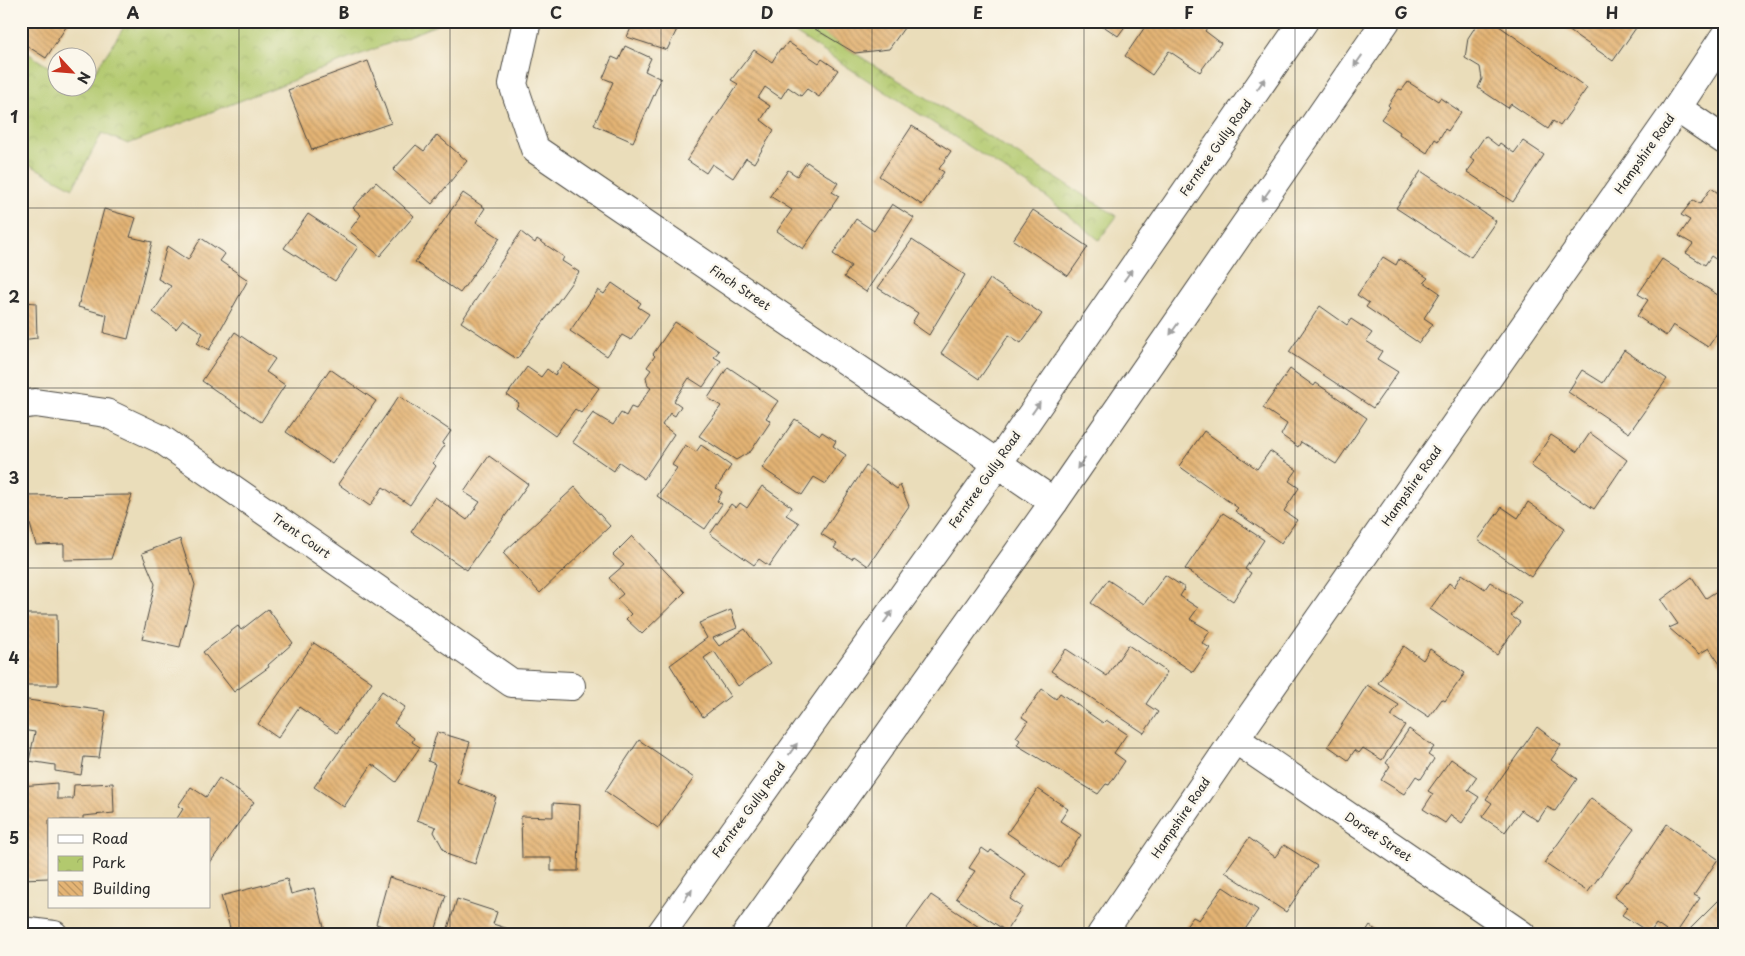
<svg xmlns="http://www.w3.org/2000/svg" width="1745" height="956" font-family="'Playpen Sans',sans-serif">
	<defs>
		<pattern id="park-crowns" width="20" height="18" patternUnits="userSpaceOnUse" patternTransform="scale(1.25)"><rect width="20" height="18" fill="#b2c96e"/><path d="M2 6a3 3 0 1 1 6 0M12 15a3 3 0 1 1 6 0" fill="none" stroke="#99ad5f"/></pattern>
		<pattern id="building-back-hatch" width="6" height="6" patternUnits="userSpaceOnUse" patternTransform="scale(1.25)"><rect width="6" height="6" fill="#e4b475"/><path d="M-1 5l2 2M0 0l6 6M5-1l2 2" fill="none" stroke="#b99360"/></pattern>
	</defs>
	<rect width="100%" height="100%" fill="#fbf7ec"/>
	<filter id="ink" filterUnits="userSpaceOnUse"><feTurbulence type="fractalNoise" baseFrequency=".02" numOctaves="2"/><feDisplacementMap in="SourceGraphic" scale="10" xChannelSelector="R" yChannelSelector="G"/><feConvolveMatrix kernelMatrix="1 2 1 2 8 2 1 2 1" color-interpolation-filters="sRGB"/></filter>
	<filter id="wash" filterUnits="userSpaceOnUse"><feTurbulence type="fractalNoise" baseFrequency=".0096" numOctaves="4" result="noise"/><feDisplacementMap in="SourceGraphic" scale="20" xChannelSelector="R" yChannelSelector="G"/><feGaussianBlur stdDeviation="1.12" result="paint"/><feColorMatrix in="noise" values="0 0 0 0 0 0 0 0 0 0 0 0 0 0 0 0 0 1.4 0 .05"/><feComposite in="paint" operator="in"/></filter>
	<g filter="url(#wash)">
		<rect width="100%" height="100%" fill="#eaddba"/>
		<g fill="url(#park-crowns)" stroke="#6e7a4c">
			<polygon points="128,21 447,21 128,144 102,133 73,188 21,160 21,49 57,72 58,88 88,88 88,82"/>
			<polygon points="777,21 803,21 1117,216 1099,240 1045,196"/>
		</g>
		<g id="blocks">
			<g fill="url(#building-back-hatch)">
				<polygon points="21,21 70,21 46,58 21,42"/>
				<polygon points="634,21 681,21 667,50 627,37"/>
				<polygon points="821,21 903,21 900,26 904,28 889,49 855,53 815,29"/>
				<polygon points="1096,21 1129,21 1118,36"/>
				<polygon points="1149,21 1211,21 1205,31 1221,43 1200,72 1169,51 1152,75 1125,56"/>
				<polygon points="1479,21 1492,21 1587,88 1560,126 1553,121 1548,129 1511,104 1508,108 1478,88 1482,79 1480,67 1465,58 1468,38"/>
				<polygon points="1555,21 1633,21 1638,25 1613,61"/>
				<polygon points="788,42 819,63 822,59 838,70 819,97 807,89 801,96 788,87 781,98 765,87 758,98 770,106 761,120 774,130 754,163 746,158 733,178 712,164 706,173 687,160 738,84 731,80 754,50 772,62 780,49 782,50"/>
				<polygon points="625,46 651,58 645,71 661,79 633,142 594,125 613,82 603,78 612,57 619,60"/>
				<polygon points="368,61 391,123 312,150 288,90"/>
				<polygon points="1408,82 1438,101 1440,98 1461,112 1448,131 1445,129 1438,141 1435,139 1427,153 1399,134 1400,132 1381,119 1390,107 1388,105 1399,89 1402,90"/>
				<polygon points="912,126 951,151 939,169 944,172 922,205 879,176"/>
				<polygon points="437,135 467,161 432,204 393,170 416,145 424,151"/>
				<polygon points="1485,136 1498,146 1500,143 1514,153 1523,141 1544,155 1513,202 1467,172 1475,161 1470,158"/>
				<polygon points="807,162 838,183 832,192 839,196 803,249 777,231 792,210 770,196 788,170 797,176"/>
				<polygon points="1421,171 1496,221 1471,257 1396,208"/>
				<polygon points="376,182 414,216 380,256 349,231 361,215 353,208"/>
				<polygon points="1711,188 1724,197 1724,256 1720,262 1711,256 1705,265 1686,253 1693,244 1679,236 1690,220 1681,215 1693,200 1700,204"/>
				<polygon points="463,193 485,208 476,222 500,238 460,293 415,262"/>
				<polygon points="892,204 914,218 866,292 844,277 851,266 833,254 856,219 874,231"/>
				<polygon points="104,209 136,218 130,237 152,242 128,339 104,333 107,315 78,307"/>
				<polygon points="1033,210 1088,247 1068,276 1013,240"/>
				<polygon points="308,214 358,247 335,281 284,248"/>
				<polygon points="521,232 535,243 537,239 564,257 562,261 579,272 517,359 461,322"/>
				<polygon points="201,238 225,254 220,261 248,280 209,350 197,343 203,333 183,320 176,329 153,312 171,286 158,279 167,246 188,260"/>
				<polygon points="912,240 965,275 929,335 912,323 918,313 878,288"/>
				<polygon points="1383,257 1396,265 1399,259 1428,278 1424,282 1440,293 1424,318 1433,324 1419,343 1366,307 1369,303 1357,295"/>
				<polygon points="1662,259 1724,299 1724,323 1708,347 1673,325 1666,336 1637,316 1648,300 1638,294"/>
				<polygon points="990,279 1042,314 1021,343 1009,335 979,379 941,353"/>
				<polygon points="612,283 641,303 638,307 649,314 631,340 622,335 607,356 570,331 598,290 604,294"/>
				<polygon points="21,285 23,285 24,302 36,303 37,338 21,340"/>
				<polygon points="1320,306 1347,325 1351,319 1372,333 1366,341 1382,351 1377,359 1398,372 1373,408 1289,352"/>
				<polygon points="675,322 719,351 714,357 721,361 703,387 689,378 674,401 681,406 675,416 670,413 662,425 674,434 644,479 619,462 614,471 572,442 593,413 613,425 621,413 626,416 631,407 636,409 651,388 648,386 646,377 651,370 647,367 655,356 653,354"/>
				<polygon points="235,332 275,359 266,372 285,385 261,422 202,381"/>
				<polygon points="1624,350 1667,379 1629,433 1568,392 1582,370 1603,383"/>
				<polygon points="563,363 599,388 581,413 575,409 555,436 516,408 519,403 507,395 527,367 541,377 547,369 555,375"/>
				<polygon points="728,367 778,401 766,418 771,421 751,451 736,460 699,436 721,406 708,398"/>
				<polygon points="330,369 376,401 332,464 286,432"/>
				<polygon points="1290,369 1314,386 1316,383 1367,418 1336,464 1301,442 1298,447 1281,435 1287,424 1263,408"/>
				<polygon points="399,396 451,431 442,444 445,445 433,463 436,466 410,505 383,487 370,506 338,484"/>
				<polygon points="795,419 820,435 822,432 836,441 833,446 846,455 826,484 814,477 802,495 762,468"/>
				<polygon points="1204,431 1257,469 1270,451 1297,470 1289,481 1299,488 1284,511 1297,520 1281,543 1235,511 1238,508 1179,466"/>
				<polygon points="1590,433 1627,460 1594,509 1531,466 1551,435 1577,452"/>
				<polygon points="685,445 696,452 701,445 731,466 716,488 722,492 717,501 722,504 705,529 657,496 677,468 672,465"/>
				<polygon points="489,456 528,484 467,570 411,532 435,497 467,520 480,502 464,492"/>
				<polygon points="866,466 897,489 900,485 909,506 868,566 854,556 852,559 834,548 837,544 821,534"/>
				<polygon points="762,486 792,507 786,515 799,523 769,566 759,559 754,565 710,534 731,504 736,508 740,503 747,508"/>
				<polygon points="575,487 610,526 540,593 503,553"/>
				<polygon points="132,495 111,559 64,560 64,544 36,545 22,496"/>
				<polygon points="1528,502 1565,528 1531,577 1478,540 1502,507 1518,518"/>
				<polygon points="1223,513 1264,540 1245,569 1251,573 1233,601 1185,569"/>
				<polygon points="632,536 685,592 642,634 626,619 631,614 617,599 623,594 609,578 624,565 613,555"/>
				<polygon points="180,539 195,585 180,647 142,639 155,584 142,553"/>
				<polygon points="1462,574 1485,589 1490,582 1521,602 1511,616 1520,622 1497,655 1430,609 1449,583 1454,587"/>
				<polygon points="1165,575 1185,588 1180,596 1198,608 1190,619 1210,631 1202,643 1210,648 1193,672 1091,603 1108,580 1144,604"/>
				<polygon points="1692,577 1706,598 1720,589 1724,595 1724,670 1709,648 1699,654 1669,628 1678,624 1661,600"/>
				<polygon points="268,609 293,643 268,665 269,667 234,692 203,652 238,626 241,630"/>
				<polygon points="731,610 737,628 713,638 719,646 745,629 770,664 738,686 714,651 704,658 730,696 703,717 670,665 707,638 699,623"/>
				<polygon points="21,614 57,614 58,685 21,685"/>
				<polygon points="314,643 372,682 337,733 299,707 278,738 258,724"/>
				<polygon points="1128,645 1167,672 1146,704 1158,712 1144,733 1051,671 1066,649 1107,676"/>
				<polygon points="1404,646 1423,660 1430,649 1465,673 1445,701 1442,699 1429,717 1378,683"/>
				<polygon points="1367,685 1399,705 1391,716 1405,725 1382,760 1363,748 1359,753 1355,750 1348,760 1328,746"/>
				<polygon points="1042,689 1056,699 1060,693 1103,723 1106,720 1127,734 1114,753 1125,761 1109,785 1106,784 1098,794 1017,745 1020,740 1016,737 1028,721 1022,717"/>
				<polygon points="382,691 405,707 394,723 414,738 412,742 420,747 396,782 372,764 344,807 314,787"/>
				<polygon points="21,699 106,711 99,758 84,757 81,775 55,771 55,765 29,761 35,732 21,730"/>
				<polygon points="1537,727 1561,745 1551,760 1577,779 1555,811 1547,807 1538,821 1521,810 1505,832 1482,817 1492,803 1486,799"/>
				<polygon points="1409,729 1434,747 1428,755 1434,759 1421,779 1416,776 1404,794 1381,780 1390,766 1386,763"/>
				<polygon points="437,732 470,742 457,782 496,797 475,864 449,855 444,850 434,832 436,827 417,820 435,764 428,761"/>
				<polygon points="639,740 694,778 658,828 605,791"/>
				<polygon points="1451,759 1477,777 1468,790 1479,797 1462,823 1451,815 1445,823 1423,809 1433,794 1428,791"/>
				<polygon points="219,778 254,802 209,864 209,820 176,820 183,809 178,806 191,787 206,797"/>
				<polygon points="57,783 57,799 73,799 74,785 113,783 114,813 83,816 83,820 49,820 49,878 21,879 21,786"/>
				<polygon points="1038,789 1068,809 1060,821 1081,835 1059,868 1007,833"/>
				<polygon points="1591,798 1634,829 1588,892 1544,863"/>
				<polygon points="553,803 580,805 578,871 551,871 551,858 522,858 521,816 553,817"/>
				<polygon points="1667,824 1718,859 1694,895 1700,898 1675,935 1672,935 1656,924 1650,933 1622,915 1628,907 1614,897 1626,881 1628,882"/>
				<polygon points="1249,838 1275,857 1284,845 1317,866 1286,912 1225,872"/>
				<polygon points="982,848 989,853 991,850 1026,874 1010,899 1022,907 1006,931 956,898 975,871 969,868"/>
				<polygon points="389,877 446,895 434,935 383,935 385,927 376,924"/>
				<polygon points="287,879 291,894 314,888 324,927 319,935 232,935 221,896"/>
				<polygon points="1223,887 1258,910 1244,931 1248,935 1180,935 1193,917 1199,920"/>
				<polygon points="931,895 991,935 910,935 905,931"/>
				<polygon points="1724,895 1724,935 1684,935"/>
				<polygon points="457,899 497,912 493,924 518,932 518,935 446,935"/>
				<polygon points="1370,926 1383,935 1364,935"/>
			</g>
		</g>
	</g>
	<g filter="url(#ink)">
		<use href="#blocks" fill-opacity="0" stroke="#484640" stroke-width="1"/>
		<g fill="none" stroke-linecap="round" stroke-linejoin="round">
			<g stroke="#484640" stroke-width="30">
				<g id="minor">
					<polyline points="527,21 513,84 535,149 1054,502"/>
					<polyline points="1677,108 1724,140"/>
					<polyline points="21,405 35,403 106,413 161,439 512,683 571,686"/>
					<polyline points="1235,739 1522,935"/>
					<polyline points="21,931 54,935"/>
					<polyline points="1101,935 1235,739 1677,108 1724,37"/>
				</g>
			</g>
			<g stroke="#484640" stroke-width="30">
				<g id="primary">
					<polyline points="660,935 998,463 1304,21"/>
					<polyline points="746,935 1054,502 1386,21"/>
				</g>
			</g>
			<use href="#minor" stroke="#fff" stroke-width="28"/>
			<use href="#primary" stroke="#fff" stroke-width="28"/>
		</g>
		<defs><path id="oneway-solid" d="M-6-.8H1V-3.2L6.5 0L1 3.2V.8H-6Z" transform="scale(1.25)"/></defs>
		<g fill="#a0a0a0">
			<use href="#oneway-solid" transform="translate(1358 61) rotate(125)"/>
			<use href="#oneway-solid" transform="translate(1261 84) rotate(-55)"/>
			<use href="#oneway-solid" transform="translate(1266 195) rotate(125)"/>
			<use href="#oneway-solid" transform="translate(1128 275) rotate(-55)"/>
			<use href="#oneway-solid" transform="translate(1174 329) rotate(125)"/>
			<use href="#oneway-solid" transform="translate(1036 408) rotate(-55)"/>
			<use href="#oneway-solid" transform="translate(1081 463) rotate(125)"/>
			<use href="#oneway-solid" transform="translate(888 617) rotate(-54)"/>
			<use href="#oneway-solid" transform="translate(793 749) rotate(-54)"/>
			<use href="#oneway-solid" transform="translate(688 895) rotate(-54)"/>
		</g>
	</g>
	<path fill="none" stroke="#2b2b2b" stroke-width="1" stroke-opacity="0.55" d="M 239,21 L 239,935M 450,21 L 450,935M 661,21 L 661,935M 872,21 L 872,935M 1084,21 L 1084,935M 1295,21 L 1295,935M 1506,21 L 1506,935M 21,208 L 1724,208M 21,388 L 1724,388M 21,568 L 1724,568M 21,748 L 1724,748"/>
	<g text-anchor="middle" stroke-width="5" stroke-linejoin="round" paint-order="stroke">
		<g font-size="12" fill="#2b2b2b" stroke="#fbf7ec">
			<text transform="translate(1216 148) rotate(-55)" y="4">Ferntree Gully Road</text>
			<text transform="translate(1645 154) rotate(-55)" y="4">Hampshire Road</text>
			<text transform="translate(740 288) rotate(34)" y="4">Finch Street</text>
			<text transform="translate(985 480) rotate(-55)" y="4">Ferntree Gully Road</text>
			<text transform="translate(1412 486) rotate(-55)" y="4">Hampshire Road</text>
			<text transform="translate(301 536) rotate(35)" y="4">Trent Court</text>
			<text transform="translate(749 810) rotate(-54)" y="4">Ferntree Gully Road</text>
			<text transform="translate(1181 818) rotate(-56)" y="4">Hampshire Road</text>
			<text transform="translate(1378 837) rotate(34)" y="4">Dorset Street</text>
		</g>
	</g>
	<rect width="1745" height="956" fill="none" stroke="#fbf7ec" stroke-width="55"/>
	<rect x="48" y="818" width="162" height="90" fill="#fbf7ec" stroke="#a8a59f"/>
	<rect x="58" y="835" width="25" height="8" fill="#ffffff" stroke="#a8a59f"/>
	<text x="92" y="844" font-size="15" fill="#2b2b2b">Road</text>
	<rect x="58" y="856" width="25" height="15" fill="url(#park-crowns)" stroke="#a8a59f"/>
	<text x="92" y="868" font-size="15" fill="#2b2b2b">Park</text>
	<rect x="58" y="881" width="25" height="15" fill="url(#building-back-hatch)" stroke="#a8a59f"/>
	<text x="92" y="894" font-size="15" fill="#2b2b2b">Building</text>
	<g transform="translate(72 72) rotate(116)"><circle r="24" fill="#fbf7ec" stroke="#a8a59f"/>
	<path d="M0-4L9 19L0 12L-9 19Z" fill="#c8321e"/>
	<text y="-8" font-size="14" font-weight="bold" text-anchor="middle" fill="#2b2b2b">N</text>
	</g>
	<rect x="28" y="28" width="1690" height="900" fill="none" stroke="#2b2b2b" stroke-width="2"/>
	<g font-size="16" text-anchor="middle" font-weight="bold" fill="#2b2b2b">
		<text x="133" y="19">A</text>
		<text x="344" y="19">B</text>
		<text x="556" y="19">C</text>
		<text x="767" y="19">D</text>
		<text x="978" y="19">E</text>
		<text x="1189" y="19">F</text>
		<text x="1401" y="19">G</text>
		<text x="1612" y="19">H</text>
		<text x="14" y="123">1</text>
		<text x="14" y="303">2</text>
		<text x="14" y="484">3</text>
		<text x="14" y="664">4</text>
		<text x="14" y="844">5</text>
	</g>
</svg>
